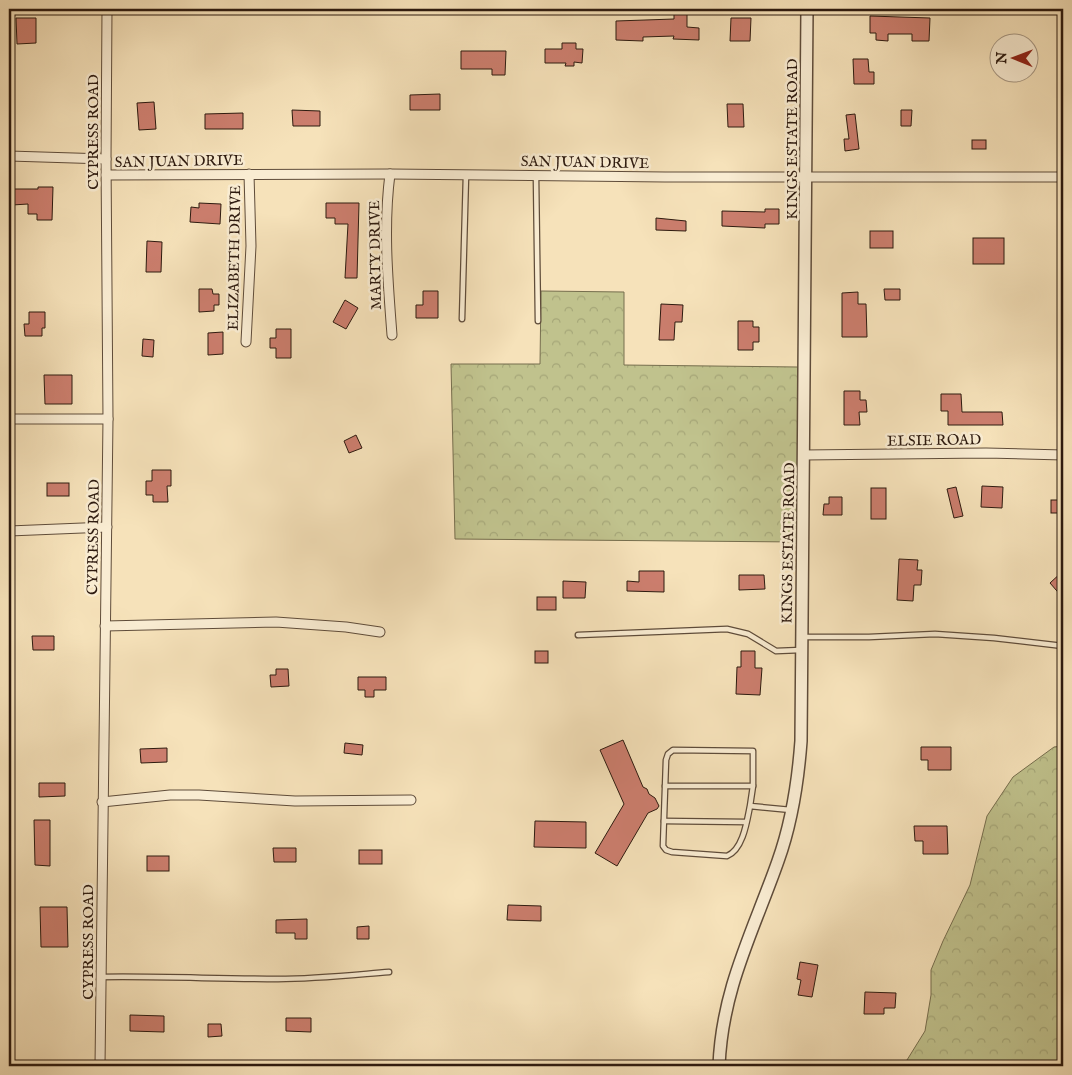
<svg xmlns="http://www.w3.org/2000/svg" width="1072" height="1075" font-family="'IM FELL English',serif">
	<defs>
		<pattern id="forest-crowns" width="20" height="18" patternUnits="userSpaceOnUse" patternTransform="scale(1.25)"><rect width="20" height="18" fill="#c0c28d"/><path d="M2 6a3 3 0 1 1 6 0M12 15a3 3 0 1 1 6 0" fill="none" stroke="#a5a678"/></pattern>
	</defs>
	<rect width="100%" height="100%" fill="#f6e2ba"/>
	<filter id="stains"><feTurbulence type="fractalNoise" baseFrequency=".004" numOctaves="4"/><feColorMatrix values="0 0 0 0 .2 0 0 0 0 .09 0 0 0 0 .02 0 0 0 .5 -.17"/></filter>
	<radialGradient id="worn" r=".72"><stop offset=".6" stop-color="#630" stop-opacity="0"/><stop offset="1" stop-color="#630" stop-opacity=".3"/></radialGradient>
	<g fill="url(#forest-crowns)" stroke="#766e4e">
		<polygon points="541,291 624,292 624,365 798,367 797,542 455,539 451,364 540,364"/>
		<polygon points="1063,746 1063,1054 1052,1066 900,1066 907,1060 925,1031 931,995 931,970 943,941 970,885 987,816 1013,777 1054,747"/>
	</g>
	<g fill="#cc7e6e" stroke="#2d1a0f">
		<polygon points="674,10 687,10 687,27 699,28 699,40 673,39 674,36 643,37 643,41 616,40 616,21 674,19"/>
		<polygon points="870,16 930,18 929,41 912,41 912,34 888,34 888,41 876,40 876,33 870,33"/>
		<polygon points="16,18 36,18 36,43 17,44"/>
		<polygon points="731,18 751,18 750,41 730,41"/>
		<polygon points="562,43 576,43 576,49 583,49 582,63 574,62 574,66 565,66 566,63 545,63 545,49 562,49"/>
		<polygon points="461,51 506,51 505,75 492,75 492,69 461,69"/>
		<polygon points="853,59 868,59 869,72 874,72 874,84 854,84"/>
		<polygon points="440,94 440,110 410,110 410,95"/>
		<polygon points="154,102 156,129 139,130 137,103"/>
		<polygon points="727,104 743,104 744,127 728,127"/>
		<polygon points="292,110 320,111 320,126 293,126"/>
		<polygon points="901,110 912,110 911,126 901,126"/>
		<polygon points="243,113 243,129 205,129 205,114"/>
		<polygon points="855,114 859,149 845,151 844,139 849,139 846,115"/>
		<rect x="972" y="140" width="14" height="9"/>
		<polygon points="38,187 53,187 52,220 37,220 37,214 28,214 28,204 12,205 12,189 38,189"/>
		<polygon points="199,203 221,204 220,224 190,222 191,207 199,208"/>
		<polygon points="326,203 359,203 357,278 345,278 348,224 335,224 335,218 326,218"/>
		<polygon points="765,209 779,209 779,224 765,224 765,228 722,226 722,211 765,212"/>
		<polygon points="656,218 686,221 686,231 656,230"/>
		<rect x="870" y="231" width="23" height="17"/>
		<rect x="973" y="238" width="31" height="26"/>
		<polygon points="147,241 162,242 161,272 146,272"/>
		<polygon points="199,289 212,289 213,294 219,294 219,305 214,305 214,311 199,312"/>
		<polygon points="884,289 900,289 900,300 885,300"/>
		<polygon points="423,291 438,291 438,318 416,318 416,305 423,305"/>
		<polygon points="858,292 858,304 866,304 867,337 842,337 842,293"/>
		<polygon points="345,300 358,308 346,329 333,322"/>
		<polygon points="661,304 683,305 682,322 675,322 674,340 659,340"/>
		<polygon points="29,312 45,312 45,328 42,328 42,336 25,336 24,324 29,324"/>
		<polygon points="738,321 753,321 753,327 759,327 759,342 753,342 753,350 738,350"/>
		<polygon points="276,329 291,329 291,358 276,358 276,348 270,348 270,338 276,338"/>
		<polygon points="223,332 223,354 208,355 208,333"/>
		<polygon points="143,339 154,340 153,357 142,356"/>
		<polygon points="44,375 72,375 72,404 45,404"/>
		<polygon points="844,391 860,391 860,400 866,400 867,412 859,412 860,425 844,425"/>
		<polygon points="941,394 961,394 962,412 1002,412 1003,425 948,425 948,411 941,411"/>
		<polygon points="356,435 362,448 349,453 344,441"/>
		<polygon points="152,470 171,470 171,486 167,486 168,502 153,502 153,495 146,495 146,481 152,481"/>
		<rect x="47" y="483" width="22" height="13"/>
		<polygon points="982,486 1003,487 1002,508 981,507"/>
		<polygon points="956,487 963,516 954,518 947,489"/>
		<rect x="871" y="488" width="15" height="31"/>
		<polygon points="829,497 842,497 842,515 823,515 824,504 829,504"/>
		<rect x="1051" y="500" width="12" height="13"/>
		<polygon points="899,559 918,560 917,570 922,570 921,585 914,585 913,601 897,600"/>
		<polygon points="639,571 664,571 664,592 627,591 627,581 639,582"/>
		<polygon points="1063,571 1063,598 1050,583"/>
		<polygon points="739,575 764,575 765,589 739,590"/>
		<polygon points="563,581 586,582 585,598 563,598"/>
		<rect x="537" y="597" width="19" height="13"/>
		<polygon points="32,636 54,636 54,650 33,650"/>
		<rect x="535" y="651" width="13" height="12"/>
		<polygon points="741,651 755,651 755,668 762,668 760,695 736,694 737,667 741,667"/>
		<polygon points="276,669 288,669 289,686 271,687 270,675 276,675"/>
		<polygon points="358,677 386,677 386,690 374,690 374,697 365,697 365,690 358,690"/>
		<polygon points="623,740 643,787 647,789 649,794 655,798 659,806 657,809 648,813 617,866 595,853 624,804 600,750"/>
		<polygon points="345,743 363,745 362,755 344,753"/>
		<polygon points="921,747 951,747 951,770 928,770 928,760 921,760"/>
		<polygon points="167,748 167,762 141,763 140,749"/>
		<polygon points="39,783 65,783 65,796 39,797"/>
		<polygon points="34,820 50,820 50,866 35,865"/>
		<polygon points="535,821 586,822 586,848 534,847"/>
		<polygon points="914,826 947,826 948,854 923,854 923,841 915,841"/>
		<polygon points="273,848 296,848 296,862 274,862"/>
		<rect x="359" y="850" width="23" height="14"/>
		<rect x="147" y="856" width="22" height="15"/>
		<polygon points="508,905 541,906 541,921 507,920"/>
		<polygon points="40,907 67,907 68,947 41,947"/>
		<polygon points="307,919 307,939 295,939 295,933 276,933 276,920"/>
		<polygon points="369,926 369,939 357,939 357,927"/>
		<polygon points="800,962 818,965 812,997 798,995 801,980 797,979"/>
		<polygon points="865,992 896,993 895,1008 884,1008 884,1014 864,1014"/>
		<polygon points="130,1015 164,1016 164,1032 130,1031"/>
		<polygon points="286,1018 311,1018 311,1032 286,1031"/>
		<polygon points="208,1024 221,1024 222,1036 208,1037"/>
	</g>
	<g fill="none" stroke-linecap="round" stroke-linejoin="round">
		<g stroke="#5f4c3a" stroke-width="7">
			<g id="service">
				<polyline points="536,176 538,321"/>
				<polyline points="462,319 466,175"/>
				<polyline points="578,635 727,629 748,634 776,651 801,650"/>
				<polyline points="803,637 869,637 935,634 994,638 1063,646"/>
				<polyline points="665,786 753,786"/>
				<path d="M 750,806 C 747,821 743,850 727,856 L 672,852 L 666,850 L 663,846 L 666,760 L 668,754 L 673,750 L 753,751 L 753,786 L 750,806 L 791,810"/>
				<polyline points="664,821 746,822"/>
				<path d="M 101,977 C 160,976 219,979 278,979 C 315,979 352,975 389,972"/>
			</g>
		</g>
		<g stroke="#5f4c3a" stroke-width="11">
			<g id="minor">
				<polyline points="9,156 106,159"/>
				<path d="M 390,174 C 383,228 388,282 392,335"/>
				<polyline points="106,175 390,174 665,177 1063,177"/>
				<polyline points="246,342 251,246 249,174"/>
				<polyline points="9,419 108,419"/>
				<polyline points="804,455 986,453 1063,455"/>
				<polyline points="9,531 107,527"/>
				<polyline points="105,626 276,622 346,627 380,632"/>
				<polyline points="102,802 170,795 199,795 295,801 411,800"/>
				<polyline points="100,1066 108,419 106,159 107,9"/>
			</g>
		</g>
		<g stroke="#5f4c3a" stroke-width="14">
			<path id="tertiary" d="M 719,1066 C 722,989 753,932 778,861 C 792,822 798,782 801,741 L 807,9"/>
		</g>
		<use href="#service" stroke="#f9ecd2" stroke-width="4.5"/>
		<use href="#minor" stroke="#f9ecd2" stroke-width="9"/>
		<use href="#tertiary" stroke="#f9ecd2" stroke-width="11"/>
	</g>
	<g text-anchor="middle" stroke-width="5" stroke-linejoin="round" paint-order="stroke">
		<g font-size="15" fill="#2d1a0f" stroke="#f9ecd2">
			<text transform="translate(93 132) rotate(-90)" y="5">CYPRESS ROAD</text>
			<text transform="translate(792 139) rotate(-90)" y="5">KINGS ESTATE ROAD</text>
			<text transform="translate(179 161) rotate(-1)" y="5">SAN JUAN DRIVE</text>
			<text transform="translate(585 162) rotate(1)" y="5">SAN JUAN DRIVE</text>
			<text transform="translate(375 255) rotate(-91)" y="5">MARTY DRIVE</text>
			<text transform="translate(234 258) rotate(-89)" y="5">ELIZABETH DRIVE</text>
			<text transform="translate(934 440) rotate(-1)" y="5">ELSIE ROAD</text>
			<text transform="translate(93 537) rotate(-89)" y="5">CYPRESS ROAD</text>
			<text transform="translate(788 543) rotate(-89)" y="5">KINGS ESTATE ROAD</text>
			<text transform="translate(88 942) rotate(-90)" y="5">CYPRESS ROAD</text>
		</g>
	</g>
	<rect width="1072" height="1075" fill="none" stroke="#f6e2ba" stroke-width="30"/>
	<rect x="10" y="10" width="1052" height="1055" fill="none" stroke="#2d1a0f" stroke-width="2.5"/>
	<rect x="15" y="15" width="1042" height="1045" fill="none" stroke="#2d1a0f"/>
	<g transform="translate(1014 58) rotate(271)"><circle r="24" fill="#f9ecd2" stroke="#a79884"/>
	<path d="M0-4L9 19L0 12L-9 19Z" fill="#8f2418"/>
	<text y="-8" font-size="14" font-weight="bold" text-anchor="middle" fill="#2d1a0f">N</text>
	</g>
	<rect width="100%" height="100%" filter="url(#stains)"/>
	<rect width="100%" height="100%" fill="url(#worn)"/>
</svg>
